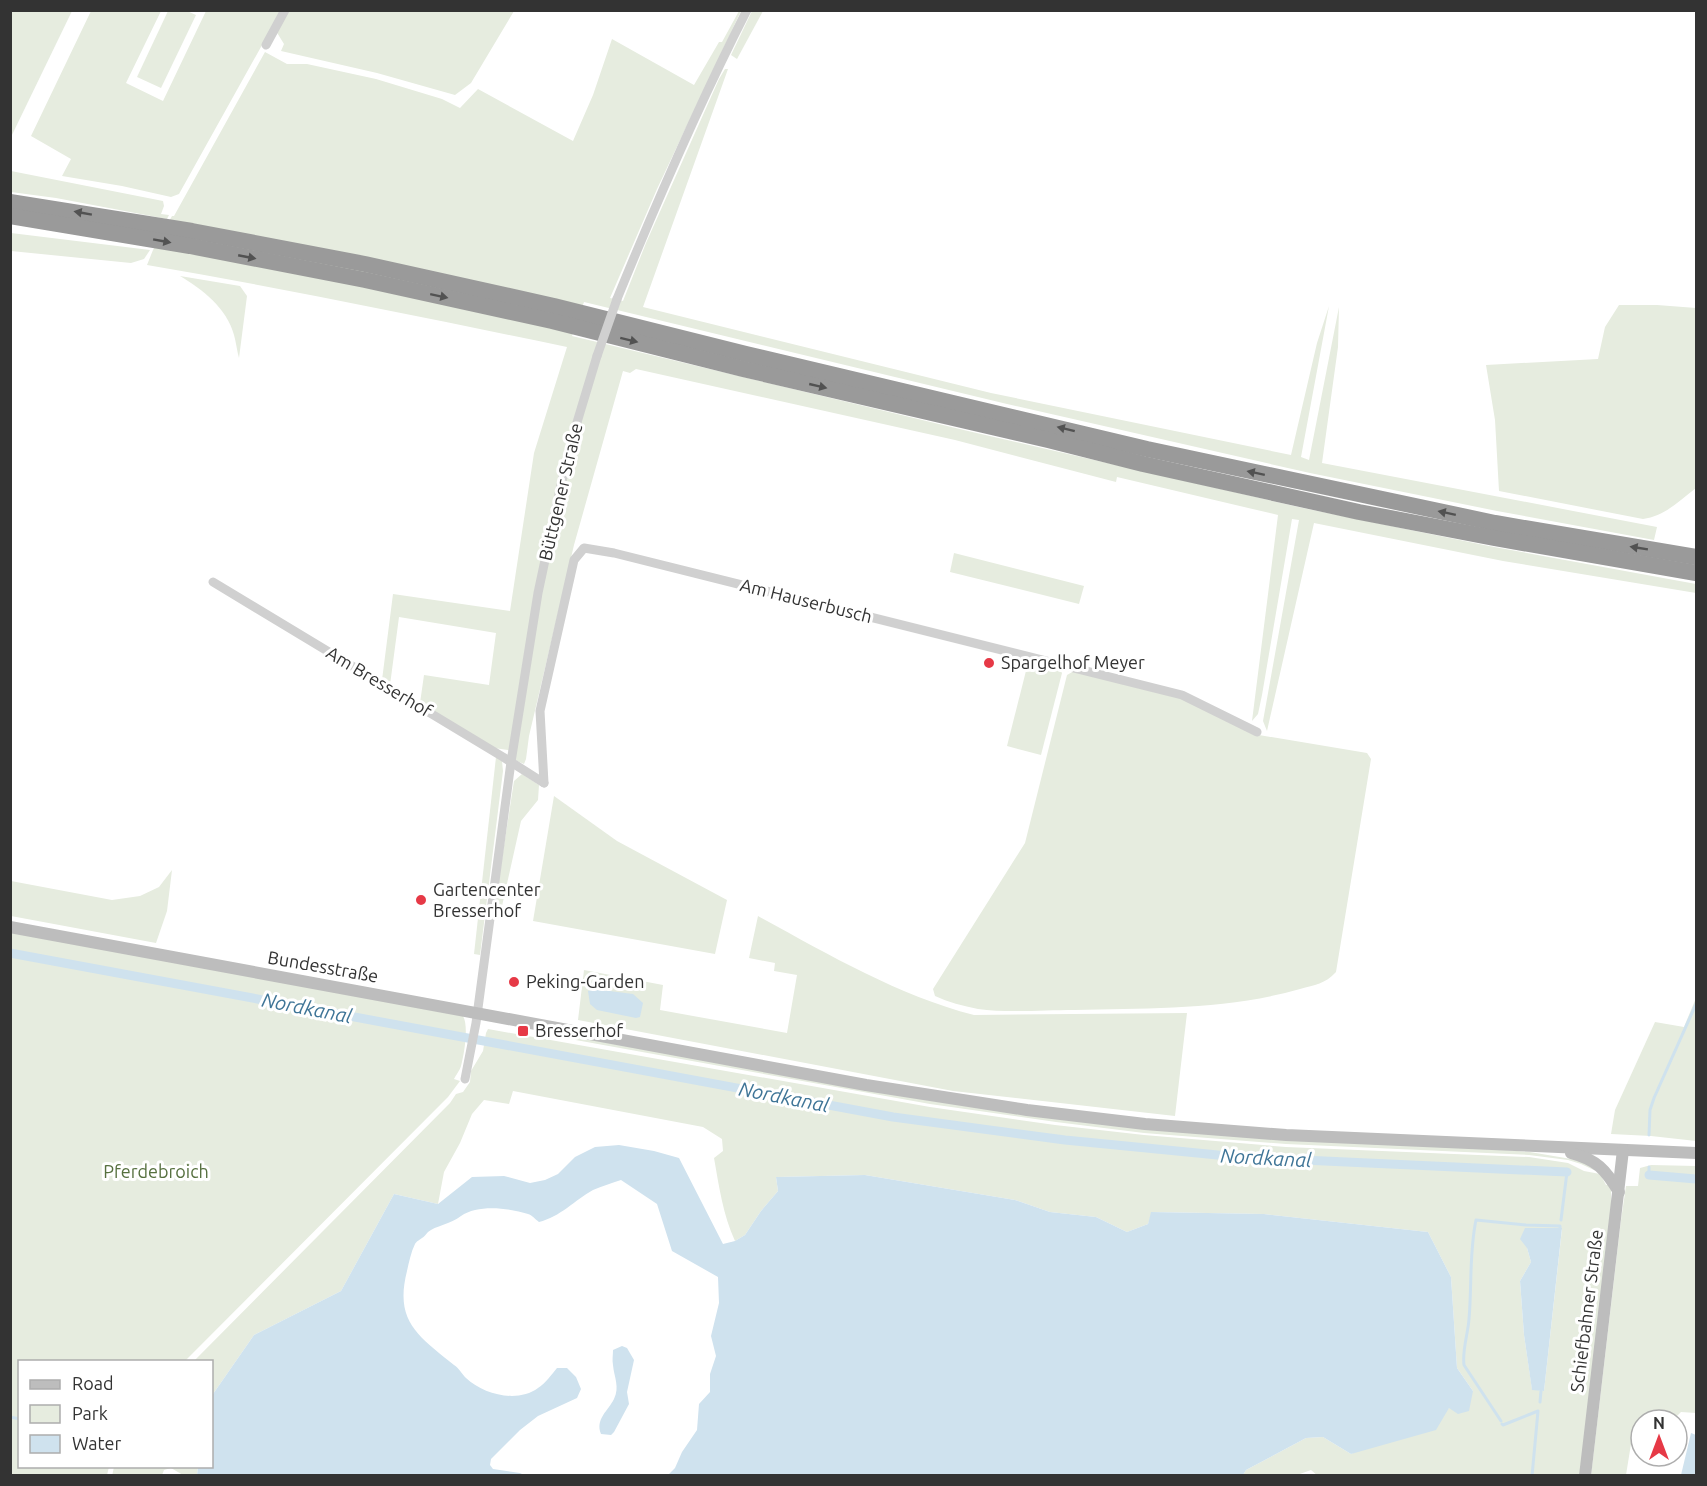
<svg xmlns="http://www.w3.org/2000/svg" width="1707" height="1486" font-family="Ubuntu,sans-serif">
	<rect width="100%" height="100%" fill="#fff"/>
	<g fill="#e6ecdf" fill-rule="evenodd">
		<polygon points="11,10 72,11 11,137 10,11"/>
		<polygon points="91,11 161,11 126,83 163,101 206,11 281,11 179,194 171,197 122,186 62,176 71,159 31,136"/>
		<polygon points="168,11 187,11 196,15 161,88 137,77"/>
		<polygon points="288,11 514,11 471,83 455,95 377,73 281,51 284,44 276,31"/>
		<path d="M 739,11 L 741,11 L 657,189 L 610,298 L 623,301 L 646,243 L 719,79 L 725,69 L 728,69 L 643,307 L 991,393 L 1291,455 L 1317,343 L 1329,306 L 1301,457 L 1309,460 L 1339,307 L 1338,347 L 1322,463 L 1657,527 L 1654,540 L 1497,511 L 1310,473 L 1007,404 L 584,302 L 572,336 L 968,431 L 1303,508 L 1489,546 L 1696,584 L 1696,593 L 1503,561 L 1314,523 L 1267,731 L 1263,721 L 1299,520 L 1292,519 L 1262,695 L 1258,714 L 1252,721 L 1278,515 L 1117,477 L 1116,482 L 955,440 L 636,369 L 630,373 L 623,371 L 574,545 L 529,736 L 526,759 L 524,764 L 517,761 L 508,750 L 494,748 L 420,703 L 424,675 L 489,685 L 496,633 L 399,617 L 390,685 L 382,680 L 393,594 L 510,611 L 534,453 L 567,347 C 427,318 288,289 147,265 L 153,250 L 172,216 L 174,216 L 265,52 L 287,64 L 307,64 L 376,79 L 442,99 L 460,108 L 478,89 L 573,141 L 593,95 L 612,39 L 694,85 L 719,42 L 722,42 Z"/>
		<polygon points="752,11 763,11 737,59 731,55"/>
		<polygon points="11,171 163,201 164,206 161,214 169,215 167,219 56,198 11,192"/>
		<polygon points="11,233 150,250 144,259 131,263 11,251"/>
		<path d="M 180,276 L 240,286 L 247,296 L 239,358 C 237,351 236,342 234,335 C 227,308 202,289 180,276 Z"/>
		<path d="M 1619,305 L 1657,305 L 1696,308 L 1696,488 C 1679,501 1665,516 1643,519 L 1499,491 L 1495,420 L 1486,365 L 1598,359 L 1605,327 Z"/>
		<polygon points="954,553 1084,586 1079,604 950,572"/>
		<polygon points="1029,659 1058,667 1062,673 1041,755 1007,746"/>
		<path d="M 1074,671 L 1181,698 L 1253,734 L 1367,753 L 1371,759 L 1336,972 C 1325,984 1315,985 1300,989 C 1227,1010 1149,1008 1074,1010 C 1045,1010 1006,1013 978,1009 C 963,1006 948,1002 935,996 L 933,989 L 1025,843 L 1067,675 Z"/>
		<polygon points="496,757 502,761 503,771 480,955 474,954"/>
		<polygon points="522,774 539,785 538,800 521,821 500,915 498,915 495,904 514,781"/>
		<polygon points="554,796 617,841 727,900 715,954 533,921"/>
		<polygon points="172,870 167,911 156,943 11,916 11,881 112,900 140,896 159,887"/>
		<path d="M 758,916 C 828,954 897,995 974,1015 L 1187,1013 L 1175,1116 L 953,1091 L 578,1020 L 584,970 L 663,985 L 660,1010 L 787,1033 L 797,975 L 774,971 L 775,963 L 749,958 Z"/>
		<path d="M 10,932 L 463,1016 C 469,1026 464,1055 461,1066 C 460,1070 456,1075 454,1079 L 460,1081 L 448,1097 L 185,1361 L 20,1362 L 20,1466 L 109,1467 L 107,1475 L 11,1475 Z"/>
		<polygon points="1696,998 1696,1141 1651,1136 1611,1134 1615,1110 1655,1022 1684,1027"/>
		<path d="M 488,1029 L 930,1107 L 1055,1125 L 1144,1135 L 1286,1147 L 1529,1157 L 1568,1163 L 1584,1171 L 1600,1174 L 1606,1185 L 1611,1185 L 1611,1210 L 1581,1475 L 1318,1476 L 1311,1470 L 1297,1475 L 1243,1475 L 1246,1470 L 1306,1438 L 1323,1437 L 1351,1454 L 1449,1408 L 1473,1391 L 1457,1368 L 1451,1277 L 1428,1232 L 1264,1214 L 1152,1212 L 1148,1224 L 1127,1232 L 1096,1217 L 1050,1212 L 1015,1200 L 865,1175 L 776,1177 L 778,1191 L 761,1211 L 745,1235 L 735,1241 C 723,1215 719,1186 714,1158 L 723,1151 L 722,1139 L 703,1127 L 513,1091 L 509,1104 L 484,1100 L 472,1114 L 460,1143 L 444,1172 L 438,1204 L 394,1194 L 341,1291 L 254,1335 L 213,1394 L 212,1400 L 212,1362 L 193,1362 L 450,1103 L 456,1094 L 463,1092 L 470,1082 L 471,1071 L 483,1051 L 486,1033 ZM 1562,1229 L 1544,1391 L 1532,1389 L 1524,1335 L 1520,1281 L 1531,1262 L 1527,1248 Z"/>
		<polygon points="559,1034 932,1101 1530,1152 1583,1161 1596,1171 1581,1164 1568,1160 1529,1155 1286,1144 1144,1133 1056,1122 930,1104 559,1037"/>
		<polygon points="1651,1165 1696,1166 1696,1413 1681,1412 1673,1420 1641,1420 1631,1444 1626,1475 1591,1476 1621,1220 1626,1186 1638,1186 1640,1168"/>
		<polygon points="114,1467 198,1467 197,1475 183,1475 171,1468 164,1470 162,1475 112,1476"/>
	</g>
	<g fill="#cfe2ee">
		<polygon points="594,989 633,994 643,1003 640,1017 636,1018 597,1010 590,1004 588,991"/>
		<path d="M 619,1145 L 654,1151 L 679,1158 L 723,1244 L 735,1241 L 745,1235 L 761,1211 L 778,1191 L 776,1177 L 865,1175 L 1015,1200 L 1050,1212 L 1096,1217 L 1127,1232 L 1148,1224 L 1151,1212 L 1264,1214 L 1428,1232 L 1451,1277 L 1457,1368 L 1473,1391 L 1469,1411 L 1458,1414 L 1449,1408 L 1436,1430 L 1351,1454 L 1323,1437 L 1306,1438 L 1246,1470 L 1243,1475 L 668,1475 L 675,1468 L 682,1452 L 697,1430 L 699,1404 L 710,1392 L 710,1374 L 716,1356 L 711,1336 L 719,1303 L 718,1277 L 672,1251 L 657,1204 L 621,1180 C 612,1183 602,1186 593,1190 C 575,1200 560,1217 539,1222 C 535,1219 532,1215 528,1214 C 509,1208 478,1204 461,1216 C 451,1224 435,1226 428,1232 C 426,1234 424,1237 422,1238 C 418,1241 417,1241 415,1244 C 411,1252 409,1262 407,1271 C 394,1322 419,1336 454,1365 C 459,1368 462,1374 466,1378 C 484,1395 518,1403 538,1388 C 546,1383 551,1375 557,1368 L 567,1368 L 576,1377 L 581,1389 L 577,1398 L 538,1416 L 520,1430 L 491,1459 L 490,1465 L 493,1469 L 520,1473 L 524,1475 L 197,1475 L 198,1467 L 212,1466 L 213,1394 L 254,1335 L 341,1291 L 394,1194 L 438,1204 L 472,1177 L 504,1176 L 530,1183 L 545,1180 L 558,1174 L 575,1157 L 595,1147 Z"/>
		<polygon points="1525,1228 1562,1228 1544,1391 1532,1390 1524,1335 1520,1281 1531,1262 1527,1248 1520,1239"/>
		<path d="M 622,1346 L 627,1348 L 634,1360 L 627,1392 L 629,1404 L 614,1432 L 611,1435 L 601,1434 C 595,1419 608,1411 614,1399 C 620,1387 614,1377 613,1365 C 612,1360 613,1355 613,1350 Z"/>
		<polygon points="1691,1433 1696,1435 1696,1475 1681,1475"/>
	</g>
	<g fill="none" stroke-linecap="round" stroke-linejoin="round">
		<g stroke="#cfe2ee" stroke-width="3">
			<polyline points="1649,1135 1650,1110 1654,1098 1696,1004"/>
			<polyline points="1649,1175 1649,1167"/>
			<polyline points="1561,1220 1567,1172"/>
			<polyline points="1540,1402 1541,1391"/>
			<polyline points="10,1417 20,1419"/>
			<path d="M 1501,1421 L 1464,1365 C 1462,1350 1468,1334 1469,1319 C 1472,1286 1469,1253 1476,1220 L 1526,1225 L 1560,1226 L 1560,1228"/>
			<polyline points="1502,1424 1503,1425 1538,1411 1532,1476"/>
		</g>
		<g stroke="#cfe2ee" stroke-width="9">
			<polyline points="10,953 893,1117 1065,1140 1238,1157 1567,1172"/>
			<polyline points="1649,1175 1696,1179"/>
		</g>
		<g stroke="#d0d0d0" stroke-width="9">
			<polyline points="266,45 285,10"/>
			<path d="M 617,299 C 657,201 699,104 747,10"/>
			<polyline points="213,582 503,757 544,783"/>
			<polyline points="544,783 540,711 574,560 584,548 614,553 1182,695 1257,732"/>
			<polyline points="465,1079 476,1023 511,762 538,593 561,485 575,429 597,356"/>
		</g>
		<g stroke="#bdbdbd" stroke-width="12">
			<polyline points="10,927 866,1085 1027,1110 1145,1124 1286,1135 1696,1153"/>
			<path d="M 1571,1153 C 1597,1160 1605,1169 1619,1192"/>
			<polyline points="1585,1476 1623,1150"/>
		</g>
		<g stroke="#9a9a9a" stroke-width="16">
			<polyline points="10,202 192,231 365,264 554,306 746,354 1147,449 1495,523 1696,557"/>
			<polyline points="10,216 190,246 365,280 552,321 743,369 1048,440 1143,464 1359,512 1494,538 1696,573"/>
		</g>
		<polyline stroke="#d0d0d0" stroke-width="9" points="597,356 617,299"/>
	</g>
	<defs><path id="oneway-solid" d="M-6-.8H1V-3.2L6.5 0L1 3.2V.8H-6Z" transform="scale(1.5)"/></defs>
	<g fill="#525252">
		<use href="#oneway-solid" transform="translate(83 213) rotate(-170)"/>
		<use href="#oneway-solid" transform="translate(162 241) rotate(10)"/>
		<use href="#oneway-solid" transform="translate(247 257) rotate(11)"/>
		<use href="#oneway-solid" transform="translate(439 296) rotate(12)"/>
		<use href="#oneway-solid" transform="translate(629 340) rotate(14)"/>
		<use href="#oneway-solid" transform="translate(818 386) rotate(13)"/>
		<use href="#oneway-solid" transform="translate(1066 429) rotate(-166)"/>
		<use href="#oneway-solid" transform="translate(1256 473) rotate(-168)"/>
		<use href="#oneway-solid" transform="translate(1447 513) rotate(-168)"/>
		<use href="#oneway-solid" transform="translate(1639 548) rotate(-171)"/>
	</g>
	<g fill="#e63946" stroke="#fff" stroke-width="2">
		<circle cx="989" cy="663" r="6"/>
		<circle cx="421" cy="900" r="6"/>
		<circle cx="514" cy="982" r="6"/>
		<rect x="517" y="1025" width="12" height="12" rx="3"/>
	</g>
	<g text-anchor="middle" stroke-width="6" stroke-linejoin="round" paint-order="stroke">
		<g font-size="18" fill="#333" stroke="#fff">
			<text transform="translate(561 492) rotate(-77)" y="6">Büttgener Straße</text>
			<text transform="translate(806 601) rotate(14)" y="6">Am Hauserbusch</text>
			<text transform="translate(379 682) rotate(31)" y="6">Am Bresserhof</text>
			<text transform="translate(323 967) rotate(10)" y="6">Bundesstraße</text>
			<text transform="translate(1587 1311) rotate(-83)" y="6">Schiefbahner Straße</text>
		</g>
		<g font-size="18" fill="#333" stroke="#fff" text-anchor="start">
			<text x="1001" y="669">Spargelhof Meyer</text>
			<text x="433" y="896">Gartencenter<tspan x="433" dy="21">Bresserhof</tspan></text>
			<text x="526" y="988">Peking-Garden</text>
			<text x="535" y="1037">Bresserhof</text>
		</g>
		<g font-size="18" fill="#56703f" stroke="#fff">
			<text x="156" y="1178">Pferdebroich</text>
		</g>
		<g font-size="20" font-style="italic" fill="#3f7597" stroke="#fff">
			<text transform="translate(307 1008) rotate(11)" y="7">Nordkanal</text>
			<text transform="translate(784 1097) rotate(11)" y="7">Nordkanal</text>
			<text transform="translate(1266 1158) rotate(3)" y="7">Nordkanal</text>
		</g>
	</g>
	<rect width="1707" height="1486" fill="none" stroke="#333333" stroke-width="24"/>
	<rect x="18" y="1360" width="195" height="108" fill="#ffffff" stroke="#adadad" stroke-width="1.5"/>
	<rect x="30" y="1380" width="30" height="9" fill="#bdbdbd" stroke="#adadad" stroke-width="1.5"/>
	<text x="72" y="1390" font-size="18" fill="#333333">Road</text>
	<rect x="30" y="1405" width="30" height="18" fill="#e6ecdf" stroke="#adadad" stroke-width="1.5"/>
	<text x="72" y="1420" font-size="18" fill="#333333">Park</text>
	<rect x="30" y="1435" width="30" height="18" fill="#cfe2ee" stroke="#adadad" stroke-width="1.5"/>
	<text x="72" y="1450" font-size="18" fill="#333333">Water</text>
	<g transform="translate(1659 1438)"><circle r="28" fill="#ffffff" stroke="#adadad" stroke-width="1.5"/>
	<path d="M0-4.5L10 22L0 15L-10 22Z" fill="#e63946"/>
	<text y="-9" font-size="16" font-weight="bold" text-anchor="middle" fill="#333333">N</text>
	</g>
</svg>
